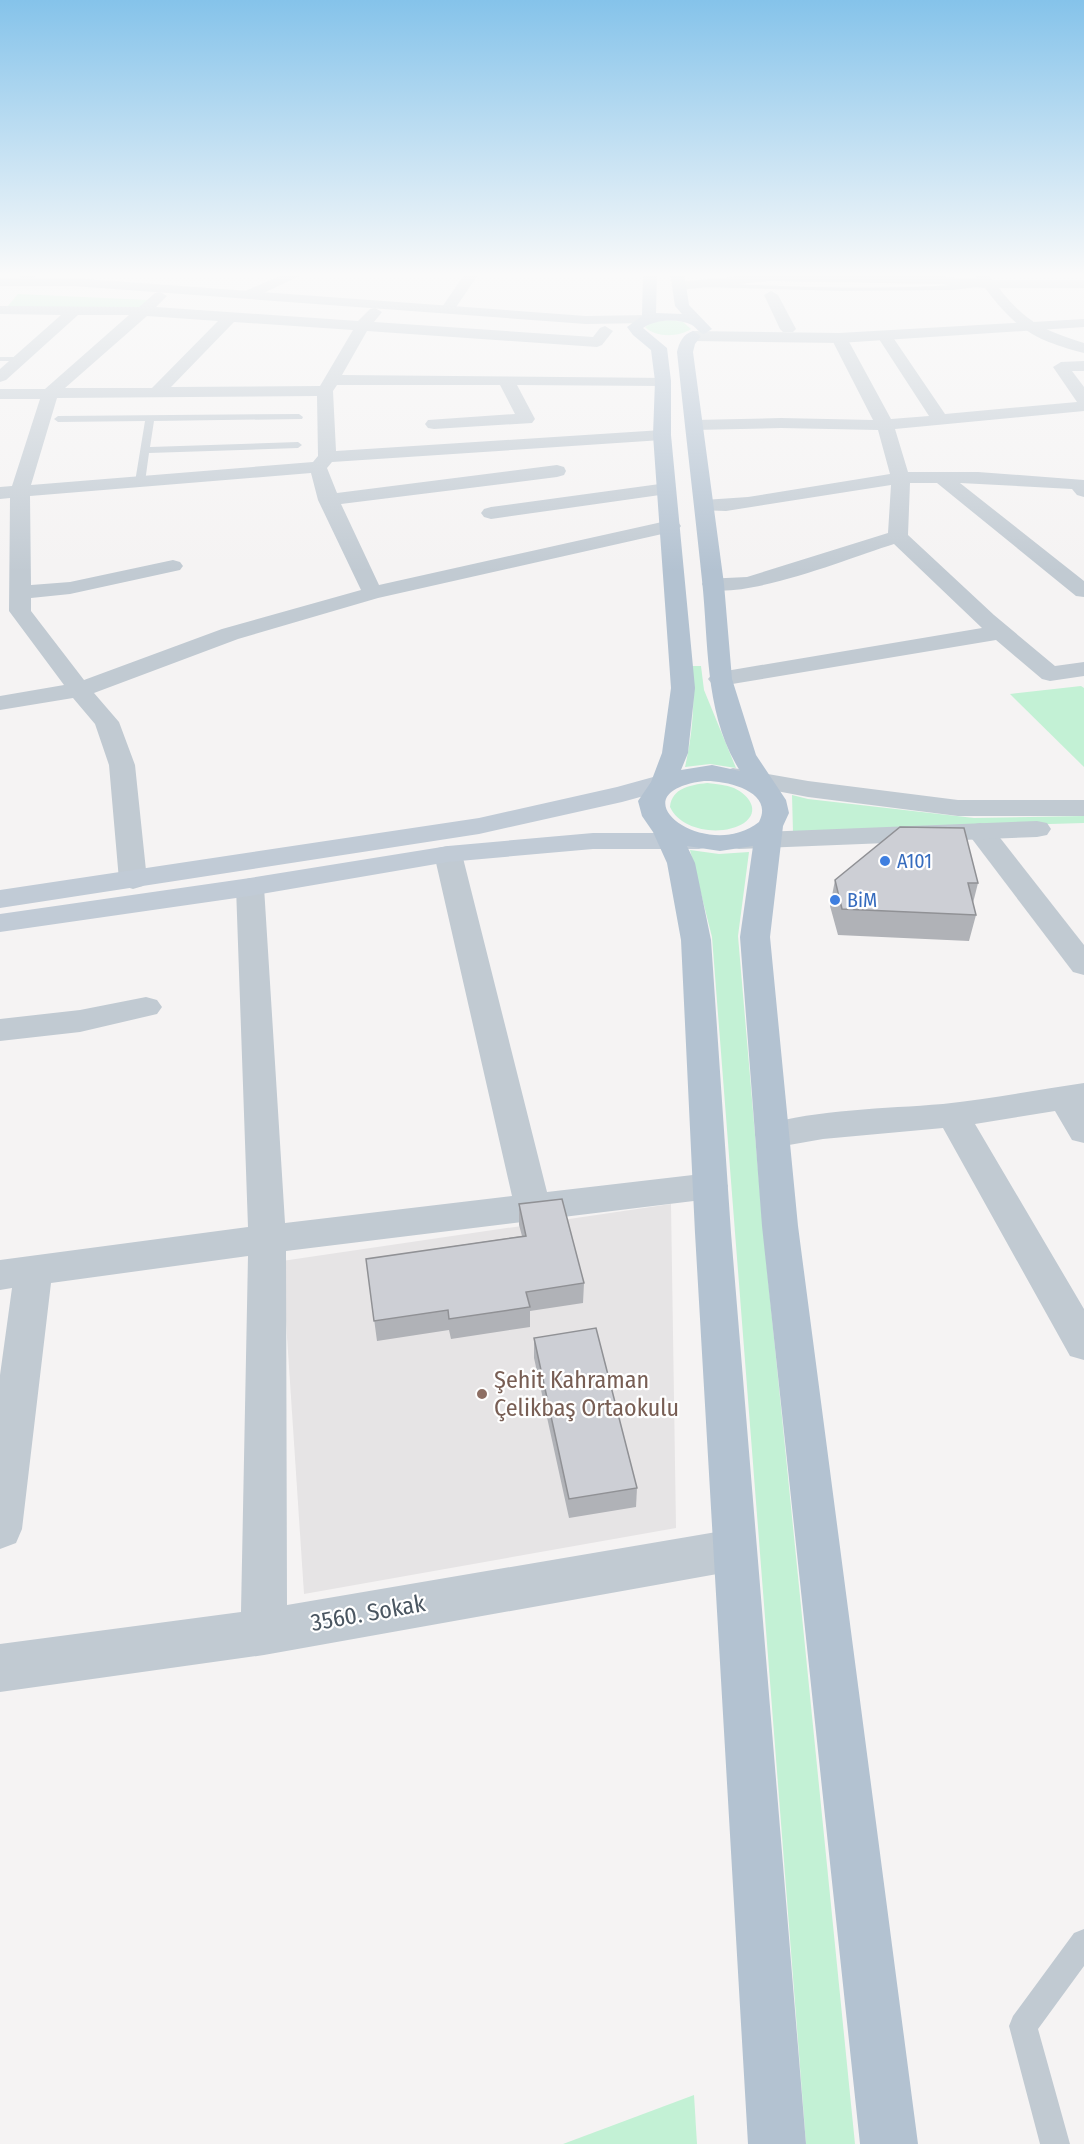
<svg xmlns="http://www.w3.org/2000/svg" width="1084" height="2144" font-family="'Fira Sans Condensed',sans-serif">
	<rect width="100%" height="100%" fill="#f5f3f3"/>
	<polygon fill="#e6e4e5" points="671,1204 676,1528 304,1594 282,1261"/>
	<g fill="#c3f1d5">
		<polygon points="18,294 149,300 140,308 7,307"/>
		<path d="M 669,320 L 683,322 L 691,329 C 679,337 656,338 645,327 L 655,321 Z"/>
		<path d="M 692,666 L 701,666 L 704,690 L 736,768 L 710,764 L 685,767 C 693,733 695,700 692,666 Z"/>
		<polygon points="1081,686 1084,688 1084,767 1010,694"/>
		<path d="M 707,783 C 716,784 726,785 734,788 C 749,795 761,811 744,823 C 722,837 681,831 670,807 C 672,788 690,785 707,783 Z"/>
		<polygon points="792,795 808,799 974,818 1084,816 1084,823 793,832"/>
		<polygon points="690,850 719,854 749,852 738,936 763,1228 855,2144 806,2144 712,937"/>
		<polygon points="694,2095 697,2144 563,2144"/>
	</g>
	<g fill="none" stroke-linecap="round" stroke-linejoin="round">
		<g fill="#c1cad2" fill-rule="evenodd">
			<path d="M 990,282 L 992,285 L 953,290 L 841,291 L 701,287 L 697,285 L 701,283 C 797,286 894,292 990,282 Z"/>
			<polygon points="0,357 14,357 18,359 14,361 0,361"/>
			<polygon points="299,414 303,417 302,419 154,421 150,447 298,442 302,445 298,448 149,453 145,482 140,485 135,482 145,421 58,422 54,419 58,416"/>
			<polygon points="1084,1929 1084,1966 1038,2029 1070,2144 1040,2144 1009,2026 1013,2016 1074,1933"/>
		</g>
		<g fill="#c1cad2" fill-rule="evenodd">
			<polygon points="25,272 40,272 28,284 18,284 16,281"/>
			<polygon points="289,272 308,272 253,298 243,298 241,295 243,292"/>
			<polygon points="466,272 480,272 452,313 442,313 440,310"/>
			<path d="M 973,272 L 986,272 L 993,280 L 1084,280 L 1084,288 L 999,288 C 1025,322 1045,331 1084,343 L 1084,353 C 1034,340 1016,329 985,288 L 938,284 L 770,281 L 678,290 L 671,286 L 678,282 L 770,273 L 938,276 L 977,279 Z"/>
			<polygon points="771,291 778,295 796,329 793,332 783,332 780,329 764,295"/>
			<path d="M 160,292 L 167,296 L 156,307 L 358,321 L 370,309 L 375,308 L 382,312 L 374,322 L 593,337 L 600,328 L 605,326 L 613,331 L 602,345 L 597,347 L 367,331 L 342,375 L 669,378 L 671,381 L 663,386 L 517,385 L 535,419 L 532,423 L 434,429 L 428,428 L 425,424 L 428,420 L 515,414 L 500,385 L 337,385 L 333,391 L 336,451 L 662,430 L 668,431 L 671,435 L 668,439 L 662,440 L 332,462 L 327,468 L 337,493 L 557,465 L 564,467 L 566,471 L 564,475 L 557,477 L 341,504 L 379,585 L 671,520 L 678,522 L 681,526 L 678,530 L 671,532 L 378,598 L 238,639 L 94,693 L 119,722 L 135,765 L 147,880 L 143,886 L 133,889 L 123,886 L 119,880 L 109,765 L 95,724 L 73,698 L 0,710 L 0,696 L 64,685 L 9,611 L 10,498 L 0,499 L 0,487 L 12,486 L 40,399 L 0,399 L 0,389 L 45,389 L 129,315 L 78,315 L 6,380 L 0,382 L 0,369 L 61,315 L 0,314 L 0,306 L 139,307 L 155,293 ZM 147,316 L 218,321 L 152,388 L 65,388 ZM 234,322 L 353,330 L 320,386 L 171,387 ZM 317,396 L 318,456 L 313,462 L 31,485 L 57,398 ZM 311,473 L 318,500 L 361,590 L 222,629 L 84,680 L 31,611 L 31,598 L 70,594 L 180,570 L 183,566 L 180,562 L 173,560 L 70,582 L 31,585 L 30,496 Z"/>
			<path d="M 885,331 L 890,333 L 945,414 L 1077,402 L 1053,367 L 1061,362 L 1084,361 L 1084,371 L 1072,371 L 1084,387 L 1084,411 L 895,429 L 908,472 L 978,472 L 1084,480 L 1084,497 L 1077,495 L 1072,489 L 960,483 L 1084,581 L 1084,597 L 1076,596 L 937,483 L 910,483 L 908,535 L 994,615 L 1055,666 L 1084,662 L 1084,676 L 1050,681 L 1042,679 L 996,640 L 720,686 L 712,684 L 708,679 L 712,674 L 720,672 L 982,628 L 894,544 C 849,558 750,599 705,589 L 702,584 L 705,579 L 747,577 L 888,533 L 891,485 L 726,511 L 697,510 L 694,506 L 697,502 L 704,500 L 748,497 L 890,474 L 878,430 L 781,428 L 694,430 L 688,429 L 685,425 L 688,421 L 694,420 L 781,418 L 873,420 L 831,338 L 839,333 L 847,338 L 891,419 L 929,416 L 877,336 Z"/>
			<polygon points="667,483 674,485 676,489 674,493 491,519 484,517 481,513 484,509 491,507"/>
			<polygon points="980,823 990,825 1084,945 1084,975 1073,972 966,831 970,825"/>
			<polygon points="448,846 458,848 462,854 547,1192 710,1173 723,1176 728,1186 723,1196 710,1199 286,1251 287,1605 734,1529 750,1535 756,1550 750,1565 734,1571 264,1655 0,1692 0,1644 241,1612 248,1256 51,1283 22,1529 16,1543 0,1549 0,1375 12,1288 0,1290 0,1260 248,1227 236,887 240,881 250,878 260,881 264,887 285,1223 512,1196 434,854 438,848"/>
			<polygon points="146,997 157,1000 162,1007 157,1014 80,1032 0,1041 0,1019 80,1010"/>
			<path d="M 1084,1083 L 1084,1143 L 1072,1140 L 1055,1111 L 975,1124 L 1084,1309 L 1084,1360 L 1070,1356 L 943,1128 L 823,1139 L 772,1148 L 760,1144 L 755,1135 L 760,1126 C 818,1109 883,1109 943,1104 C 990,1099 1037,1090 1084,1083 Z"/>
		</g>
		<g fill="#c1cad2" fill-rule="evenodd">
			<polygon points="0,278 73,278 586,316 649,315 656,319 649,323 586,324 73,286 0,286"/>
			<polygon points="1084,319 1084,327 839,343 693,341 685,336 693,331 839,333"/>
			<polygon points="733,768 808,781 958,800 1084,800 1084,816 958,816 808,797 724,781 720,776 724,771"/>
			<polygon points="1037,821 1047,823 1051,829 1047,835 1037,837 739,849 729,847 725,841 729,835 739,833"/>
		</g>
		<g fill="#c1cbd6" fill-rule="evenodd">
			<polygon points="675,771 684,773 688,779 684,785 622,802 479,834 0,908 0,890 479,818 617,787"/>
			<polygon points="593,833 699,833 709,835 713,841 709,847 699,849 593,849 448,862 250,896 0,932 0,914 250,878 448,846"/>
		</g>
		<path fill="#b3c2d1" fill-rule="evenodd" d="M 643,272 L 657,272 L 656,313 L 682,314 L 675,306 L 670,272 L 684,272 L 689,305 L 712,329 L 704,334 C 698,332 697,328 692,325 C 679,318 655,319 643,328 L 667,348 L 671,381 L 671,435 L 695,688 L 688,753 L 681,770 L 712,765 L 740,771 C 704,713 709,645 702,580 C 694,504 685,428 677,352 C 679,343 683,334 693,331 L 701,336 L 695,344 L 693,352 L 724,584 L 732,679 L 756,755 L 786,800 L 789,813 L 783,826 L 770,937 L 798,1226 L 918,2144 L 860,2144 L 762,1226 L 740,937 L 753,846 L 720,851 L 687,846 L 695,863 L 711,940 L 731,1233 L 806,2144 L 748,2144 L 695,1233 L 681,940 L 667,863 L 653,832 L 642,816 L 638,801 L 651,782 L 662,753 L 671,688 L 653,435 L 655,381 L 651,350 L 633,335 L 627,327 L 642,316 ZM 704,781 C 725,780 775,791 759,822 C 706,864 612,793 704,781 Z"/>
	</g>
	<g fill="#b0b2b7">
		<polygon points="835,880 978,883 973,903 976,915 969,941 838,935 830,906"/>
		<polygon points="519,1204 584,1283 583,1303 530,1311 530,1327 451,1339 449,1330 377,1341 366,1259 522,1236 519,1225"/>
		<polygon points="534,1338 637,1488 636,1507 569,1518 534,1358"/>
	</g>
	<g fill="#cdcfd5" stroke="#909195" stroke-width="1.5">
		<polygon points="900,827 964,828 978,883 968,883 976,915 842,909 835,880"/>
		<polygon points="562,1199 584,1283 526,1292 530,1307 449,1319 448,1310 374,1321 366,1259 526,1236 519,1204"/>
		<polygon points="596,1328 637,1488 569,1499 534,1338"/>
	</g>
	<linearGradient id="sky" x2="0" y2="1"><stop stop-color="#85c3ea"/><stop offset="0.48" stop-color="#fafafa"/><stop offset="1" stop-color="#fafafa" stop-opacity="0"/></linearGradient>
	<rect width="1084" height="572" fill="url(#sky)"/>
	<g fill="#3f7fe0" stroke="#fff" stroke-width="2">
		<circle cx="885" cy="861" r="6"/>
		<circle cx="835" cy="900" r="6"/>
	</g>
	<circle fill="#8d6e63" stroke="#fff" stroke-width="2" cx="482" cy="1394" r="6"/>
	<g text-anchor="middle" stroke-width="4.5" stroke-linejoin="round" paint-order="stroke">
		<g font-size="20" fill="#366cbe" stroke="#fff" text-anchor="start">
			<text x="897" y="868">A101</text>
			<text x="847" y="907">BiM</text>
		</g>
		<g font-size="24" fill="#785e54" stroke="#fff" text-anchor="start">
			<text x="494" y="1388">Şehit Kahraman<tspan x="494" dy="28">Çelikbaş Ortaokulu</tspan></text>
		</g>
		<g font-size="24" fill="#4a5661" stroke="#fff">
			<text transform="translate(368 1613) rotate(-10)" y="8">3560. Sokak</text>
		</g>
	</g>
</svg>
